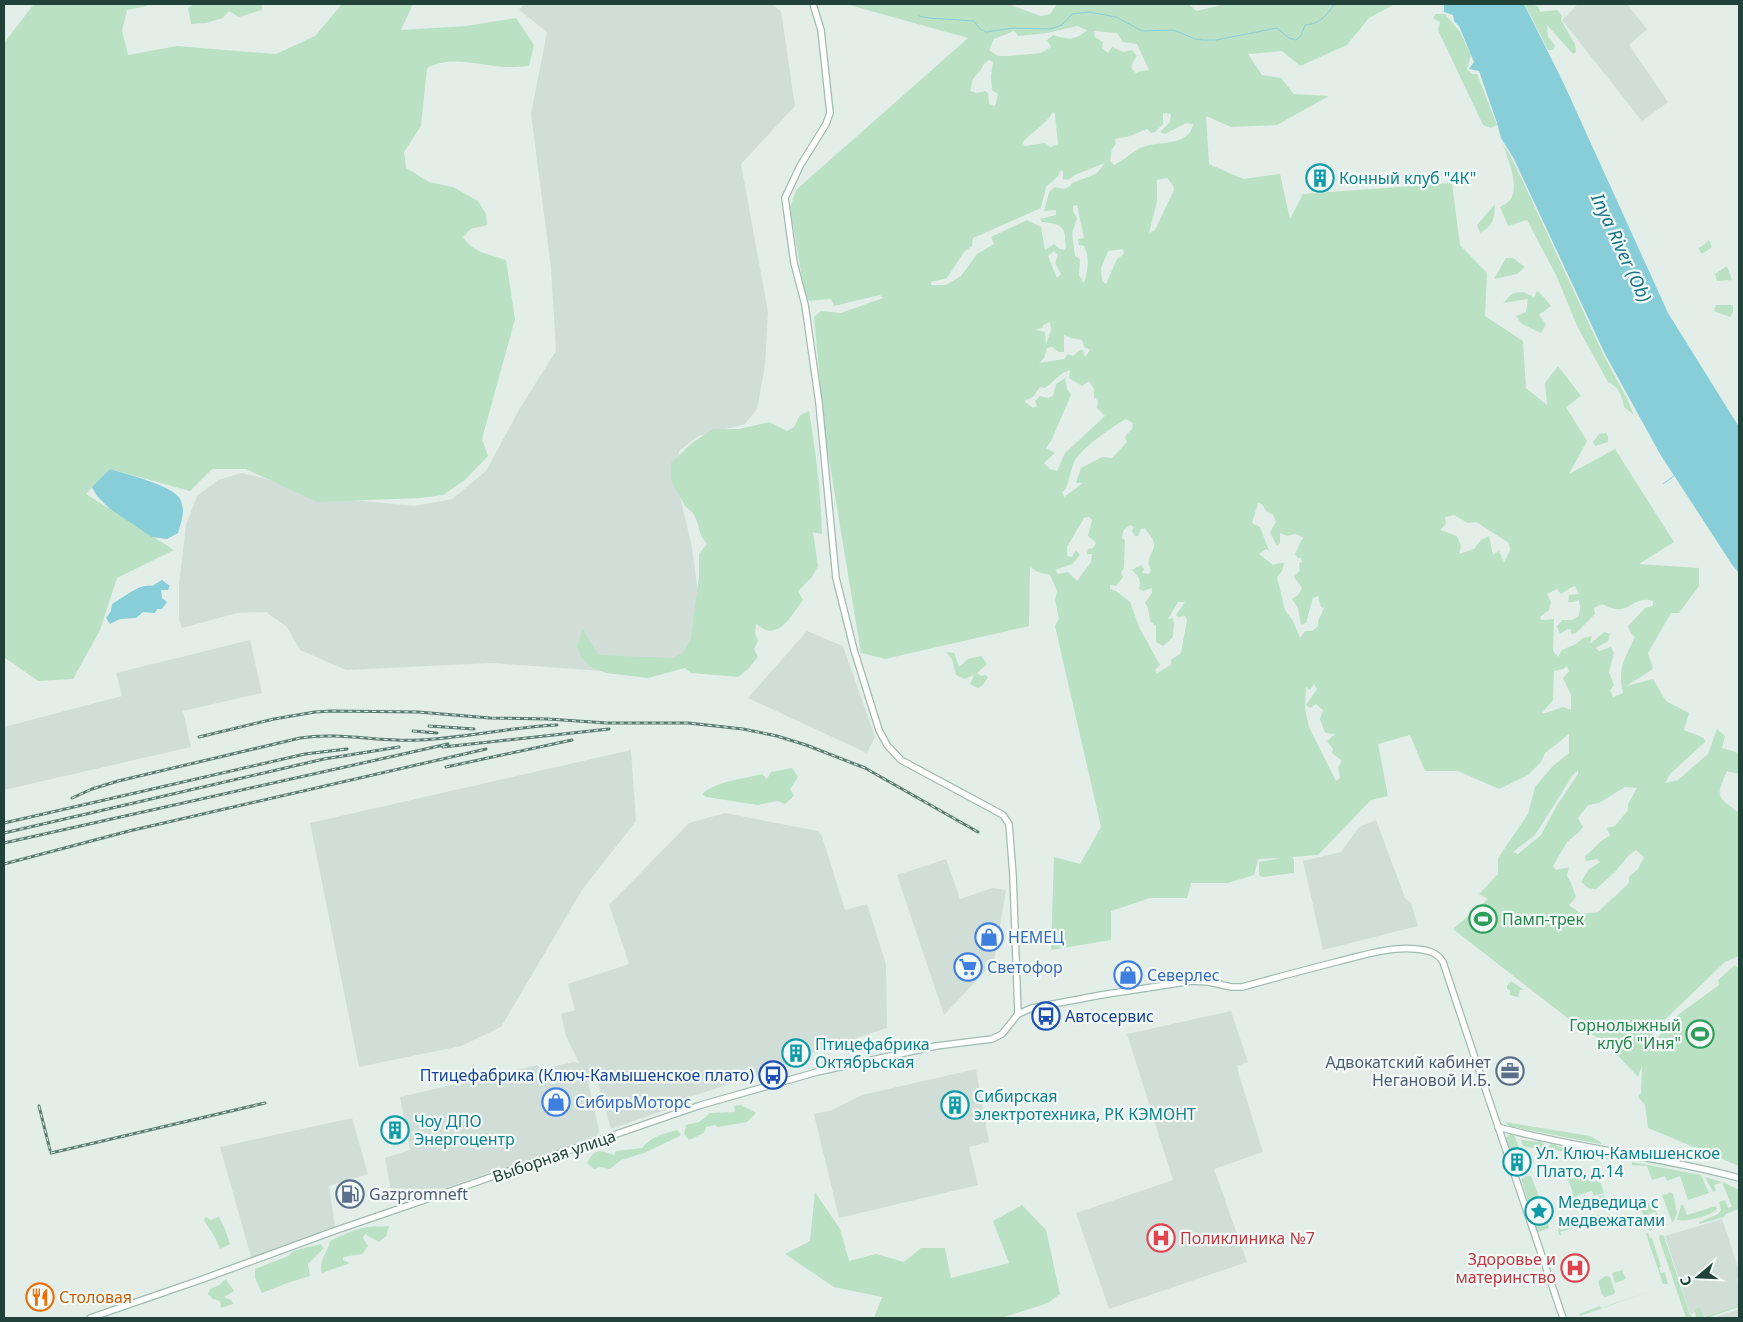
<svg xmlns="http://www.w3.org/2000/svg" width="1743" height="1322" font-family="'Noto Sans',sans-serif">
	<rect width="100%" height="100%" fill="#e3eee9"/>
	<g fill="#d1ded8">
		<polygon points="524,4 771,4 781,11 795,106 741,164 768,312 765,366 757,409 745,424 698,436 679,451 677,484 692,547 699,600 686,664 660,675 491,663 346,670 300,650 287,627 266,612 237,613 182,628 179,619 179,584 186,525 197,496 218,480 242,473 270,480 321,497 415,506 452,499 486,471 520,408 556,351 551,268 531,114 547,32 519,10"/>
		<polygon points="1578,4 1627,4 1647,29 1629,45 1668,102 1642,121 1562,20"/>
		<polygon points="807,631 843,646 875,737 867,753 748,698"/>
		<polygon points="250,640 262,693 183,711 191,747 4,790 4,727 122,696 116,673"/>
		<polygon points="631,750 636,821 582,890 501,1027 461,1046 359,1067 310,823"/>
		<polygon points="725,813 818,831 822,836 845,910 867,904 886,964 887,1028 812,1053 811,1057 681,1100 683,1104 611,1129 596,1077 587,1078 599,1130 597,1137 447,1187 415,1200 398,1205 393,1202 385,1158 410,1150 400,1097 537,1065 541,1069 574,1062 579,1063 566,1036 561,1014 575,1010 568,984 629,964 609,905 689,823"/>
		<polygon points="1376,820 1405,898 1411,903 1418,926 1323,950 1303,861 1341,852 1359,827"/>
		<polygon points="946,859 960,899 992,888 1006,890 994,962 944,1015 897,875"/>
		<polygon points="1231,1011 1248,1062 1237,1066 1239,1075 1263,1152 1214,1169 1247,1262 1109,1309 1076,1213 1173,1180 1127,1034"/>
		<polygon points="976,1069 989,1142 969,1147 978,1185 839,1218 814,1114 832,1110 862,1095"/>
		<polygon points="352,1118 368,1174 329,1186 335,1227 334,1230 251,1257 220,1147"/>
		<polygon points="1722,1219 1739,1271 1739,1278 1737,1279 1739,1285 1739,1305 1703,1317 1701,1310 1690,1314 1665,1236"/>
		<polygon points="1739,1309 1739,1318 1717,1318 1716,1317"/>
	</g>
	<g fill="#bae1c4" fill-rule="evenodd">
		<path d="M 34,4 L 147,4 L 147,6 L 127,10 L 122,31 L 128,55 L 177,46 L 276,54 L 315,36 L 342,4 L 413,4 L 401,30 L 466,26 L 516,18 L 534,45 L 529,66 C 521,67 513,67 505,67 C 478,65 451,55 427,68 L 421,126 L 404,152 L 406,168 L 429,182 L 453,187 L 478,201 L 486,214 L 487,225 L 471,229 L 463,237 C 472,252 490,255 506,260 L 515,319 L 482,439 L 488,456 L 465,480 L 443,495 L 421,498 L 317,502 L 246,469 L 212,469 L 190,491 L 110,469 L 86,494 L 174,550 L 117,578 L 100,630 L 73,679 L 38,681 L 4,657 L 4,66 L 5,64 L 4,63 L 4,43 Z"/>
		<polygon points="200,4 262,4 262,10 239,17 229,11 223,18 206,23 191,24 188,8 192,5"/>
		<path d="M 846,4 L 1008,4 L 1041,16 L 1050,14 L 1057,4 L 1189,4 L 1196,11 L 1226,4 L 1395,4 L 1369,18 L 1347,45 L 1300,66 L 1282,51 L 1248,54 L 1262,75 L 1281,78 L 1294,94 L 1329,96 L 1277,125 L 1231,127 L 1206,116 L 1209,164 L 1243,179 L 1280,174 L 1290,219 L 1303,194 L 1452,183 L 1460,245 L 1487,273 L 1485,316 L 1523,341 L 1526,388 L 1547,405 L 1545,383 L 1558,366 L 1581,396 L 1566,407 L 1587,441 L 1569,474 L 1615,449 L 1674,542 L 1639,564 L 1699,568 L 1699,586 L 1679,613 L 1671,613 L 1648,653 L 1653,669 L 1626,686 L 1653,679 L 1666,701 L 1689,713 L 1684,730 L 1704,738 L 1705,742 L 1670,774 L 1665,783 L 1678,780 L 1708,754 L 1717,729 L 1725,736 L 1722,748 L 1739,753 L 1739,774 L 1727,771 C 1715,798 1717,796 1739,813 L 1739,956 L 1725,962 L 1655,1029 L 1648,1048 L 1679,1014 L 1719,985 L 1718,980 L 1735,965 L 1739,969 L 1739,1166 L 1648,1128 L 1645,1105 L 1638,1097 L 1641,1093 L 1642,1066 L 1638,1077 L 1605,1042 L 1579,1027 L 1453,929 L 1488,899 L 1479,894 L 1498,874 L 1498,858 L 1528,814 L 1535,787 L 1552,767 L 1569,753 L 1569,734 L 1545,753 L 1541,762 L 1528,775 L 1499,789 L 1458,771 L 1425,771 L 1410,735 L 1378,744 L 1388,796 L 1371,800 L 1318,855 L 1292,857 L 1294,860 L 1294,873 L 1262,877 L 1259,875 L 1259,862 L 1282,858 L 1258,859 L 1254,875 L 1228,883 L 1191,883 L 1187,898 L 1150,898 L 1111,911 L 1111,940 L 1051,950 L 1054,857 L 1080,864 L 1101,827 L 1055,626 L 1059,619 L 1055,600 L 1057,591 L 1050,575 L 1038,572 L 1030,567 L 1029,626 L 885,659 L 861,653 L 825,435 L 814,317 L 821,311 L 841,313 L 883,298 L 880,295 L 834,306 L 831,299 L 806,301 L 790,208 L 796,190 L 968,38 ZM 1077,26 L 1087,30 C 1074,41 1069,40 1053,35 L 1047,40 L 1051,47 L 1041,53 L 1008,56 L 998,56 L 989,50 L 994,39 L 1014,31 L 1018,36 L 1047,33 ZM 1094,31 L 1117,33 L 1123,42 L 1137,44 L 1149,70 L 1141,71 L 1136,73 L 1131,68 L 1133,62 L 1137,56 L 1132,50 L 1123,52 L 1112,47 L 1108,53 L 1102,48 L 1103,42 L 1095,37 ZM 989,60 L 993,62 L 991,76 L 992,90 L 998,94 L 995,106 L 989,104 L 988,93 L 985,91 L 977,93 L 970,91 L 973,79 L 980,71 L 984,64 ZM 1053,112 L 1055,114 L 1058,144 L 1051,147 L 1045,143 L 1025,146 L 1022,143 C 1031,132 1046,125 1053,112 ZM 1163,113 L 1171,114 L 1170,122 L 1160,132 L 1165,134 L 1186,123 L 1193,124 C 1189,148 1157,140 1140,148 C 1131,153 1124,160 1114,165 L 1110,161 L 1112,149 L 1116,144 L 1115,139 L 1130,136 L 1147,129 L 1151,133 L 1155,132 L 1163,124 ZM 1105,163 L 1096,174 L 1072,183 L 1070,186 L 1064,189 L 1055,187 L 1049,192 L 1044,211 L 1056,210 L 1056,215 L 1040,219 L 1042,222 C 1054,223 1066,225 1065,238 C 1065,243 1067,246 1065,250 L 1060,249 L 1054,244 L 1045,250 L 1041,227 L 1027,220 L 991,237 L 994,244 L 977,254 L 961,276 L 946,285 L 931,285 L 931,282 L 947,278 L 964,252 L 972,246 L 973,238 L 1041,208 L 1046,187 L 1058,176 L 1061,170 L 1063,171 L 1063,179 L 1068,180 L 1075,175 ZM 1167,178 L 1173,185 L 1174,190 L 1155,230 L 1149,233 L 1157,201 L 1157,180 ZM 1077,205 L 1084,238 L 1078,239 L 1079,245 L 1084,246 C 1090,259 1088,269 1084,283 L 1079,275 L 1080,259 L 1075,256 L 1072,234 L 1077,218 L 1073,211 L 1073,206 ZM 1123,249 L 1124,254 L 1117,259 L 1106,284 L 1102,281 L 1101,268 L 1108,251 ZM 1054,251 L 1058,255 L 1055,263 L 1061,274 L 1057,278 L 1048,256 ZM 1050,322 L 1051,330 L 1046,344 L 1045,332 L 1035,330 L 1042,328 L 1043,325 ZM 1064,335 L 1071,338 L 1082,340 L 1084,347 L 1090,350 L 1085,357 L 1083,350 L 1080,350 L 1073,356 L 1068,354 L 1064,359 L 1039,363 L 1044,358 L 1047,348 L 1052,347 L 1059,352 L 1064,352 ZM 1070,370 L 1069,378 L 1082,386 L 1089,381 L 1094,389 L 1094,397 L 1098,401 L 1097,408 L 1105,416 L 1065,453 L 1057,471 L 1050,469 L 1044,463 L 1055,453 L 1046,448 L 1051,441 L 1071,395 L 1067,389 L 1065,378 L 1056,384 L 1053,396 L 1048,398 L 1040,396 L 1035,401 L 1037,406 L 1033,408 L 1024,401 L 1033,397 L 1040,387 L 1045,388 C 1054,382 1059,373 1070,370 ZM 1126,419 L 1133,423 L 1132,429 L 1125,436 L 1127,442 L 1112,458 L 1102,457 L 1081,468 L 1076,483 L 1083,483 L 1064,497 L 1062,492 L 1066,489 C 1069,480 1071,470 1074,462 C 1080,449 1113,426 1126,419 ZM 1258,503 L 1262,504 L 1266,511 L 1273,515 L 1276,522 L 1270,532 L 1277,546 L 1280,543 L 1280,533 L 1287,536 L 1295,534 L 1303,537 L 1295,554 L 1298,558 L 1301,558 L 1302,562 L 1299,563 L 1300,570 L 1294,577 L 1302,588 L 1298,595 L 1292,599 L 1298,608 L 1301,625 L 1306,623 L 1313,598 L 1318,596 L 1321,607 L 1324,608 L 1318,621 L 1318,626 L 1312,631 L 1305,631 L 1300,638 L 1293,621 L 1285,610 L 1277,577 L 1282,571 L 1284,563 L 1279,563 L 1273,565 L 1259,554 L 1266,549 L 1269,551 L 1260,527 L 1252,523 ZM 1454,515 L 1468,523 L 1476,522 L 1509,543 L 1510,550 L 1504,562 L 1499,551 L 1493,555 L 1489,536 L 1481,540 L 1474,549 L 1459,554 L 1461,546 L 1457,536 L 1440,530 L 1446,524 L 1445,517 ZM 1089,517 L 1092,520 L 1088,536 L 1096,543 L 1093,548 L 1088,549 L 1087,554 L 1092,554 L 1091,562 L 1077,581 L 1068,572 L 1058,574 L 1055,570 L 1072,564 L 1080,555 L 1076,550 L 1072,557 L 1067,556 L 1067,547 L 1084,518 ZM 1130,525 L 1134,527 L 1132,531 L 1135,536 L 1138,536 L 1141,529 L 1145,528 C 1148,533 1153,538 1154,543 C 1155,553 1144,558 1151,570 L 1149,574 L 1142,573 L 1144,569 L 1141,565 L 1132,570 C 1138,576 1142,580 1139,589 L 1143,591 L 1152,588 L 1152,593 L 1145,603 L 1148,608 L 1150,621 L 1156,626 L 1156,642 L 1163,646 L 1173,637 C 1173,630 1175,625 1173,618 L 1168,619 L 1178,602 L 1185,602 L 1176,615 L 1178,617 L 1185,616 L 1187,620 L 1181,653 L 1171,660 L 1171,665 L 1157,673 L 1155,670 L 1160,665 L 1140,629 L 1130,602 L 1116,591 L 1110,589 L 1110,585 L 1116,586 L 1123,577 L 1121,572 L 1124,568 L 1125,540 L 1122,538 L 1123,531 ZM 1575,586 L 1579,594 L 1569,595 L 1568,602 L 1574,602 L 1579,600 L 1580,608 L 1579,616 L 1572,620 L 1562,620 L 1557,626 L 1560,634 L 1568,629 L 1571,630 L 1571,634 L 1576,633 L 1595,614 L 1594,608 L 1602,604 C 1631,620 1630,594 1653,601 L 1653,606 L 1645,608 L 1628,626 L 1631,634 L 1635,637 C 1625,659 1617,667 1623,693 L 1613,697 L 1610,690 L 1614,685 L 1609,672 L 1614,653 L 1611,647 L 1599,651 L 1596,648 L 1608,641 L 1610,634 L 1604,632 L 1590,644 L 1592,636 L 1583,638 L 1576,644 L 1562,650 L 1558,657 L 1553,651 L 1554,619 L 1541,620 L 1540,617 L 1549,610 L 1551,602 L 1547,594 L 1557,589 L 1561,594 C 1566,591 1569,588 1575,586 ZM 1567,666 L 1569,671 L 1563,678 L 1571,695 L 1571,710 L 1563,707 L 1546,713 L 1542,713 L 1553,700 L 1554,671 L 1563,669 ZM 1314,684 L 1317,689 L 1306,705 L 1310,708 L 1316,704 L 1323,710 L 1320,719 L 1325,733 L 1335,734 L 1327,741 L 1333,749 L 1332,753 L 1342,761 L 1338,767 L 1340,778 L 1336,781 L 1309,727 L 1305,709 L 1306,687 L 1310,690 ZM 1578,770 L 1578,774 L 1557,805 L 1541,835 L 1518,854 L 1513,852 L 1535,835 L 1573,775 ZM 1625,787 L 1637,788 L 1628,804 L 1628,810 L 1615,826 L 1607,828 L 1610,836 C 1599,840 1594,850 1585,856 L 1586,861 L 1597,859 L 1600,862 L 1588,870 L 1581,882 L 1588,888 L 1596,889 L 1615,872 L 1629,855 L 1636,850 L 1644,857 L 1638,869 L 1629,877 L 1629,883 L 1598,912 L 1581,914 L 1569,905 L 1576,897 L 1571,883 L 1567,876 L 1569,867 L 1556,870 L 1553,866 L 1567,842 L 1579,832 L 1583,827 L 1578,818 L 1588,805 L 1599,803 Z"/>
		<polygon points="1525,4 1534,4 1536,6 1538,6 1540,12 1557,10 1562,16 1561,20 1575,44 1576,52 1573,54 1547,25 1548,36 1555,46 1553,50 1548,50"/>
		<polygon points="1436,14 1445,14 1460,32 1471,55 1467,69 1472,74 1477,74 1497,125 1491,128 1483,125 1438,30 1440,22 1433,18"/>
		<path d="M 1503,145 L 1510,155 L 1525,186 L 1604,356 L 1627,399 L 1634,415 L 1624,407 C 1622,395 1619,387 1608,382 L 1578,328 L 1556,275 L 1527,220 L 1508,226 L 1500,207 C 1503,205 1508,203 1510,200 C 1520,187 1508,159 1503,145 Z"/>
		<path d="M 1495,204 C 1494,219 1494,225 1480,233 L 1477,225 Z"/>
		<polygon points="1709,240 1712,247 1702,254 1698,248 1704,245"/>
		<polygon points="1506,258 1513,258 1525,267 1517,274 1494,279"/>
		<polygon points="1727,266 1732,280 1717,281 1715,274"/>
		<polygon points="1537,291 1543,296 1551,306 1539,315 1546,324 1541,333 1522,324 1516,316 1526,312 1528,299 1503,303 1513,293 1523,292 1534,297"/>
		<polygon points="1716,305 1733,305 1733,312 1730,317 1714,311"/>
		<path d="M 809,411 C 816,452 821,493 822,534 L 813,532 L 818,566 L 812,577 L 798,591 L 803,600 C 794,611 783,635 766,630 C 763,629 759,626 756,624 L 755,633 L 758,641 L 754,649 L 758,657 L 748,669 L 738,677 L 691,673 L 685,668 L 648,678 L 606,673 L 589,666 L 582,658 L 577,646 L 583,629 L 598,655 L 672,658 L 683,653 L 691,638 L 699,576 L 699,554 L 707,544 L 701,536 L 697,521 L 693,513 L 685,506 L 671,480 L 671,463 L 692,443 L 713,429 L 739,429 L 769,422 L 787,431 L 794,427 L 800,415 Z"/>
		<polygon points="1606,433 1608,436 1608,442 1595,446 1593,442 1599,434"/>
		<polygon points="946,652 954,653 959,667 968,659 981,656 987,664 977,673 981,676 985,675 988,677 983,685 978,688 970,684 974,675 964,679 956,675 952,659"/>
		<path d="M 792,768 L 798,777 L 790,789 L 794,796 L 785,804 L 777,801 L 758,805 L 706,797 L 702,794 C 717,781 743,779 762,774 L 767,779 L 771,772 Z"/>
		<polygon points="1511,981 1524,990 1520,990 1518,997 1510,995 1510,990 1507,989 1507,986"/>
		<polygon points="881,1040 890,1043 890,1047 879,1051 876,1049 875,1041"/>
		<polygon points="741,1105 756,1113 747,1122 718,1127 715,1125 706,1127 704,1133 689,1140 684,1134 686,1125 699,1122 710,1113 735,1112 734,1106"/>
		<polygon points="1505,1122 1590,1136 1602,1143 1600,1144 1509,1126"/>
		<path d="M 677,1130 L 681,1134 L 680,1136 L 644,1153 L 621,1160 L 610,1169 L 601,1167 L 594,1169 L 587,1163 C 595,1148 600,1150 614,1155 L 616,1151 L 642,1148 C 651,1136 664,1134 677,1130 Z"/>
		<polygon points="1510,1134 1514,1134 1524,1162 1524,1165 1521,1166 1516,1154 1512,1155 1508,1144 1506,1144 1505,1139"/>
		<polygon points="1521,1140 1538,1142 1539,1140 1544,1144 1543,1150 1523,1146"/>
		<polygon points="1551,1142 1557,1142 1556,1146 1588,1152 1589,1156 1548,1149"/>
		<polygon points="1596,1149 1600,1149 1600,1153 1607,1153 1609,1151 1614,1160 1596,1157 1595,1151"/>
		<polygon points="1634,1158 1698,1169 1700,1172 1632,1160"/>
		<polygon points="1632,1162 1701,1175 1709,1193 1688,1200 1680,1176 1667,1181 1665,1176 1652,1180 1647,1166 1632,1165"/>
		<polygon points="1526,1176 1531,1176 1539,1197 1528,1201 1522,1182 1522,1179"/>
		<polygon points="1567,1177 1581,1179 1581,1181 1582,1179 1597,1181 1601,1183 1604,1193 1594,1196 1592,1191 1578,1195 1578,1197 1571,1199 1570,1196 1573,1193"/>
		<polygon points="1705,1177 1725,1183 1739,1190 1739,1209 1726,1214 1724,1217 1699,1224 1699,1222 1718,1214 1721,1210 1719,1202 1725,1200 1728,1208 1732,1207 1722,1182 1714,1185 1716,1191 1713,1192"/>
		<polygon points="815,1192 840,1229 849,1261 876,1254 904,1262 921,1248 945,1248 951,1278 1009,1263 993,1221 1022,1205 1046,1230 1060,1294 1048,1303 1001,1318 874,1318 882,1297 834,1287 785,1254 810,1241"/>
		<polygon points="1670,1192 1673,1194 1675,1202 1674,1203 1675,1203 1677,1214 1673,1222 1672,1222 1662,1195 1665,1194 1666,1195"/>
		<path d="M 1604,1195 L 1608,1205 L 1601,1208 C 1597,1206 1598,1200 1597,1197 Z"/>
		<polygon points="1640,1201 1651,1203 1663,1224 1668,1224 1661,1228 1655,1212 1647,1215 1652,1230 1650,1231 1641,1210 1644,1209 1642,1203 1636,1205 1635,1202"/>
		<path d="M 1681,1205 L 1683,1205 L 1687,1215 L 1716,1206 L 1717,1209 C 1708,1217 1688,1222 1677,1220 Z"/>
		<polygon points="1542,1206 1549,1228 1536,1233 1534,1230 1536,1228 1531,1210"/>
		<polygon points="1609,1214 1609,1215 1604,1217 1603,1221 1599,1222 1598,1219 1592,1221 1593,1224 1586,1227 1584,1224 1560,1232 1561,1235 1559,1235 1558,1229 1560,1228 1561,1230 1595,1218 1595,1216 1600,1215 1601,1217"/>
		<polygon points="206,1217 211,1220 219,1217 225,1229 230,1244 220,1249 216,1239 204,1220"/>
		<path d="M 389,1226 L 386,1236 L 379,1242 L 365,1234 L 363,1238 L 368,1246 L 362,1254 L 343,1257 L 343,1260 L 350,1263 L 322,1273 C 318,1261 328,1252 330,1241 C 342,1235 355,1229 368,1227 C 375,1226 382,1227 389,1226 Z"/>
		<polygon points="1648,1233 1650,1238 1652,1238 1661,1267 1659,1268 1661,1273 1665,1272 1668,1284 1663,1284 1646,1234"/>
		<polygon points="1660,1235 1664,1236 1690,1315 1691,1315 1692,1318 1686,1318 1659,1238"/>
		<polygon points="320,1244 324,1248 308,1264 310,1276 287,1283 262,1293 255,1278 255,1269 288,1256 293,1251"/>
		<polygon points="1622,1270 1626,1279 1615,1283 1612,1273"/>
		<polygon points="1606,1276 1610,1277 1615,1292 1614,1294 1605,1297 1602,1295 1598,1281"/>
		<path d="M 226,1279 C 228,1284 232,1286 234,1291 L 224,1297 L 231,1300 L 233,1304 L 221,1308 L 220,1301 L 213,1299 L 208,1294 L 210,1289 L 219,1285 Z"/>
		<polygon points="1659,1288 1580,1316 1579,1314 1600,1306 1601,1308"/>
		<polygon points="1739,1305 1739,1307 1707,1318 1696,1318 1695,1310 1698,1307 1701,1310 1704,1317"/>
	</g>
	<g fill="#87ced8">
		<polygon points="1446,4 1524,4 1563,82 1668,313 1739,427 1739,573 1733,566 1660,454 1605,354 1514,159 1501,138 1497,123 1479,71 1469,69 1474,62 1459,26 1454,21 1453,15 1444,12 1444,5"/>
		<path d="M 110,469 C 126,474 174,486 180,499 C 186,510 181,523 178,533 L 167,539 L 152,537 L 110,509 L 97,496 L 92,487 Z"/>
		<path d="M 162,580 L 170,586 L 168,590 L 161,590 L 162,598 L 167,602 L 162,609 L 157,609 L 155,613 L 143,612 L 136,618 L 120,619 L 110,624 L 106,618 L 111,611 L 112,604 C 123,598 140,583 152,586 Z"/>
	</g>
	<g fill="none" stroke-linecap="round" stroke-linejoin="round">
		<g stroke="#87ced8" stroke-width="1">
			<path d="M 919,16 L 929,18 L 974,21 L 980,29 L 986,32 L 1013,28 L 1050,29 L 1062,25 L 1072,14 L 1089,12 L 1116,17 L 1142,31 L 1174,30 L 1195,39 L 1203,40 L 1216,40 L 1277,28 L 1289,38 L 1296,40 L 1301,36 L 1305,25 C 1318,25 1328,15 1334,4"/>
			<polyline points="1663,484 1674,476"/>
		</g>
		<g stroke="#a0bbb1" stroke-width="8">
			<g id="secondary">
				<polyline points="813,4 821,30 830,113 826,124 800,166 785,198 794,263 805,305 819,403 836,578 854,650 879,730 887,745 901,760 1003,815 1009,824 1013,875 1018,1014"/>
				<path d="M 1498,1127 C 1577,1149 1660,1156 1739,1178"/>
				<path d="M 90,1318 L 203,1279 L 334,1231 L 701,1105 L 817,1072 L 936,1046 L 992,1039 L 1002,1034 L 1018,1014 L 1032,1008 L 1101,995 L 1192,981 L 1209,982 L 1231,987 L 1242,987 C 1274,978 1305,970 1336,962 C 1361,956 1390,946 1416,949 C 1427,950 1437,952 1443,962 C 1482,1081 1523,1199 1563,1318"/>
			</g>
		</g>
		<use href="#secondary" stroke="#fff" stroke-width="5.5"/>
		<g stroke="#5b7d73" stroke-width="3">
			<g id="rail">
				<polyline points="429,726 474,729"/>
				<polyline points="413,731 437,733"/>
				<polyline points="199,737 274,719 315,712 331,711 418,712 490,718 548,719 607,723 688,723 743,729 777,736 806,745 865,768 978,832"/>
				<polyline points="443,747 609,729"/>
				<polyline points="446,767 572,740"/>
				<path d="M 72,798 L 92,789 L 118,781 L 300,738 C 340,732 379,742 419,740 C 465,738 511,727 557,725"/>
				<polyline points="4,823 305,754 347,749"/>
				<polyline points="4,833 324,759 399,747"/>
				<polyline points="4,843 448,744"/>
				<polyline points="4,864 129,831 486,749"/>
				<polyline points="39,1106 50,1150"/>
				<polyline points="51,1153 265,1103"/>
			</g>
		</g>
		<use href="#rail" stroke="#f4faf7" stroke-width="1" stroke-dasharray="4" stroke-linecap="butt"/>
	</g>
	<defs>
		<g id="building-ring" transform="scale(1.4375)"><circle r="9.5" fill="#f4faf7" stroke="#0f9aa8" stroke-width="1.5"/><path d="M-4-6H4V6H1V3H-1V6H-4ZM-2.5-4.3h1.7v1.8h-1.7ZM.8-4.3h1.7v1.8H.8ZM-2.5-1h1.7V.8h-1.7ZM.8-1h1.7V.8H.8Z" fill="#0f9aa8"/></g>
		<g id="stadium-ring" transform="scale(1.4375)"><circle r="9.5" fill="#f4faf7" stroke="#2e9e5b" stroke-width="1.5"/><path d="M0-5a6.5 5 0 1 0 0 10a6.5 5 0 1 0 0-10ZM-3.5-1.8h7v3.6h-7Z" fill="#2e9e5b"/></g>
		<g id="shop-ring" transform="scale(1.4375)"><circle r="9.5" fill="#f4faf7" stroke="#3f7fe0" stroke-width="1.5"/><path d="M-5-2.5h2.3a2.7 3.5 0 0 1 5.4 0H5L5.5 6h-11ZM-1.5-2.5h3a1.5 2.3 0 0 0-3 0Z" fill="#3f7fe0"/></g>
		<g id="supermarket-ring" transform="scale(1.4375)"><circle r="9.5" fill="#f4faf7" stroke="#3f7fe0" stroke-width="1.5"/><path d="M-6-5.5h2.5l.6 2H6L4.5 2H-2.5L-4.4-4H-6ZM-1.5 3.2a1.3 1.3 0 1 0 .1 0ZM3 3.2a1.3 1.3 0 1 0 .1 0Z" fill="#3f7fe0"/></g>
		<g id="bus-ring" transform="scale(1.4375)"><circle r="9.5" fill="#f4faf7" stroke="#1a4fb4" stroke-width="1.5"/><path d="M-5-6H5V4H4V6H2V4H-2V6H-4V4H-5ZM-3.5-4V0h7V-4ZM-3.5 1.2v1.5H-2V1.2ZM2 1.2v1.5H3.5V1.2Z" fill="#1a4fb4"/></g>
		<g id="office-ring" transform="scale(1.4375)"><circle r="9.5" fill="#f4faf7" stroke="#5c6f8a" stroke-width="1.5"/><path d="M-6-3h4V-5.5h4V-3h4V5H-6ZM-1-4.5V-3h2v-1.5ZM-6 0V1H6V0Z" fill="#5c6f8a"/></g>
		<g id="fuel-ring" transform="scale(1.4375)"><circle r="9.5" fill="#f4faf7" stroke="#5c6f8a" stroke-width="1.5"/><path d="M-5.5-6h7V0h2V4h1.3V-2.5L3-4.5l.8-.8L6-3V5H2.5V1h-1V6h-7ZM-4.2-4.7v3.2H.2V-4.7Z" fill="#5c6f8a"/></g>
		<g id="sight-ring" transform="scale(1.4375)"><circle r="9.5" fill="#f4faf7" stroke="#0f9aa8" stroke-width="1.5"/><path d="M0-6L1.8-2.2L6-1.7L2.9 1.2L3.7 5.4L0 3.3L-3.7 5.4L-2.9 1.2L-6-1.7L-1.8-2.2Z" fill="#0f9aa8"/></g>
		<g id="hospital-ring" transform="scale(1.4375)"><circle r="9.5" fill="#f4faf7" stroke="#e0444e" stroke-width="1.5"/><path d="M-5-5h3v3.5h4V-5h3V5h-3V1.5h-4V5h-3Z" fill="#e0444e"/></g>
		<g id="restaurant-ring" transform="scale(1.4375)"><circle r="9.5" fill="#f4faf7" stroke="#e8710a" stroke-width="1.5"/><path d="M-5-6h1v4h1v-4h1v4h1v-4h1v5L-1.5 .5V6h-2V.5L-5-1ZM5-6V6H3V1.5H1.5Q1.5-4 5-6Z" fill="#e8710a"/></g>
	</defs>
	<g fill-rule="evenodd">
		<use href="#building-ring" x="1320" y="178"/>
		<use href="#stadium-ring" x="1483" y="919"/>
		<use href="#shop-ring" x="989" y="937"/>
		<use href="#supermarket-ring" x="968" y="967"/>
		<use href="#shop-ring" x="1128" y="975"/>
		<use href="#bus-ring" x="1046" y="1016"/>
		<use href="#stadium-ring" x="1700" y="1034"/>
		<use href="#building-ring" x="796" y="1053"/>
		<use href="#office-ring" x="1510" y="1071"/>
		<use href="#bus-ring" x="773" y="1075"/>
		<use href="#shop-ring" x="556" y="1102"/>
		<use href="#building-ring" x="955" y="1105"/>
		<use href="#building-ring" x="395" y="1130"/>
		<use href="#building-ring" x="1517" y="1162"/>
		<use href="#fuel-ring" x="350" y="1194"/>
		<use href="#sight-ring" x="1539" y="1211"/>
		<use href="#hospital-ring" x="1161" y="1238"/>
		<use href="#hospital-ring" x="1575" y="1268"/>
		<use href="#restaurant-ring" x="40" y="1297"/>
	</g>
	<g text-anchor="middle" stroke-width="4.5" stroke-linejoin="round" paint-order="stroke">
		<g font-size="16" fill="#0d838f" stroke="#f4faf7" text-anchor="start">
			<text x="1339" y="184">Конный клуб "4К"</text>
			<text x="815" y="1050">Птицефабрика<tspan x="815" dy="18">Октябрьская</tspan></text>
			<text x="974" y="1102">Сибирская<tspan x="974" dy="18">электротехника, РК КЭМОНТ</tspan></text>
			<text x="414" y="1127">Чоу ДПО<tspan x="414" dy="18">Энергоцентр</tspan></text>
			<text x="1536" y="1159">Ул. Ключ-Камышенское<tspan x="1536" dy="18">Плато, д.14</tspan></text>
			<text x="1558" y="1208">Медведица с<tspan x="1558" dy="18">медвежатами</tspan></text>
		</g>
		<g font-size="16" fill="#27864d" stroke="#f4faf7" text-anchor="start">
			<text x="1502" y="925">Памп-трек</text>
			<text x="1681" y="1031" text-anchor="end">Горнолыжный<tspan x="1681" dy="18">клуб "Иня"</tspan></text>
		</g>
		<g font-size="16" fill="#366cbe" stroke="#f4faf7" text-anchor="start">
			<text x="1008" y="943">НЕМЕЦ</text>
			<text x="987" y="973">Светофор</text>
			<text x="1147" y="981">Северлес</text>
			<text x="575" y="1108">СибирьМоторс</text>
		</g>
		<g font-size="16" fill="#164399" stroke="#f4faf7" text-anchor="start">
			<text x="1065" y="1022">Автосервис</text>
			<text x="754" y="1081" text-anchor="end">Птицефабрика (Ключ-Камышенское плато)</text>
		</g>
		<g font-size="16" fill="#4e5e75" stroke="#f4faf7" text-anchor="end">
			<text x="1491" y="1068">Адвокатский кабинет<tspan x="1491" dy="18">Негановой И.Б.</tspan></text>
			<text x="369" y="1200" text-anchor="start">Gazpromneft</text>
		</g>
		<g font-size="16" fill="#214238" stroke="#f4faf7">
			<text transform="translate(554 1156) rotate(-19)" y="6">Выборная улица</text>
		</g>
		<g font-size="16" fill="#be3a42" stroke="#f4faf7" text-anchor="start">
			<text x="1180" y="1244">Поликлиника №7</text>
			<text x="1556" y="1265" text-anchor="end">Здоровье и<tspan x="1556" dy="18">материнство</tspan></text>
		</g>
		<g font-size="16" fill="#c56008" stroke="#f4faf7" text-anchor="start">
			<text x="59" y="1303">Столовая</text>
		</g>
		<g font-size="18" font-style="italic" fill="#157484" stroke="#f4faf7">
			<text transform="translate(1621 248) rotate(65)" y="6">Inya River (Ob)</text>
		</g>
	</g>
	<rect width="1743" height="1322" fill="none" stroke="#214238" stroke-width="10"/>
	<g transform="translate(1698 1277) rotate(251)" stroke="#f4faf7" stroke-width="4" paint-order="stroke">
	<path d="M0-4L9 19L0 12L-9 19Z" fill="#214238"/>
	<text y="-8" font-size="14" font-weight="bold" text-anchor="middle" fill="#214238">С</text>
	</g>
</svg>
